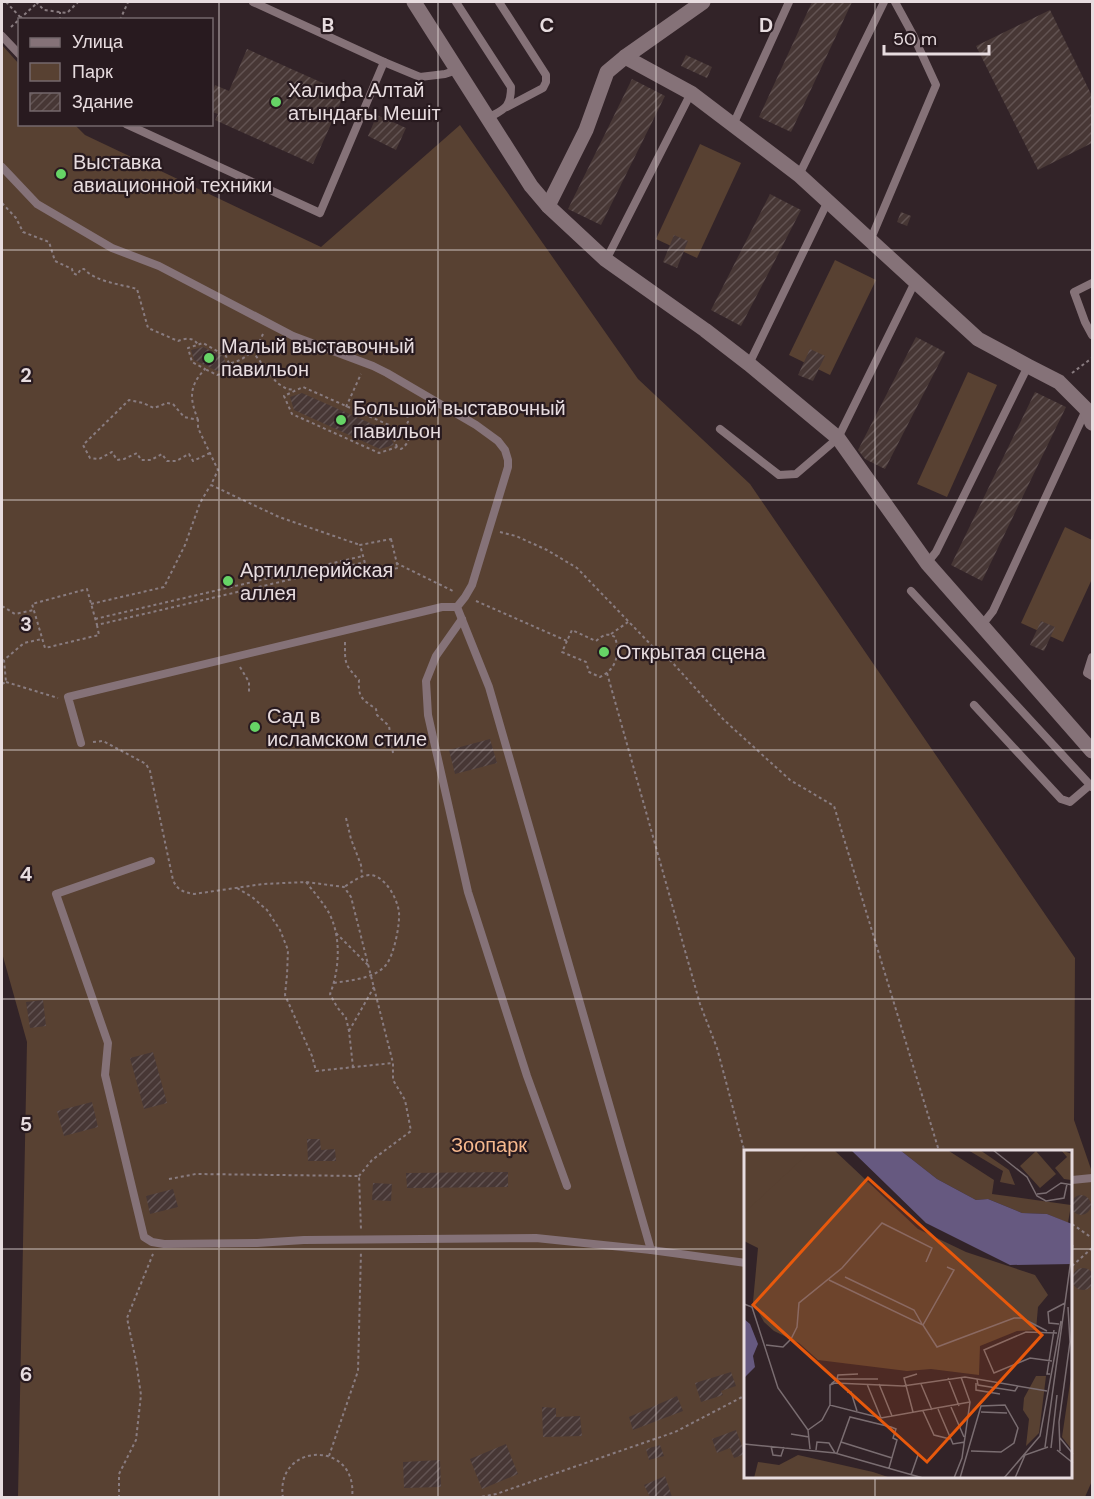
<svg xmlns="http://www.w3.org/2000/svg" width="1094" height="1499" font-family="'DM Sans',sans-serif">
	<defs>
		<pattern id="building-hatch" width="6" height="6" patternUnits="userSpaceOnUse" patternTransform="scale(1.5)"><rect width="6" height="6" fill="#473735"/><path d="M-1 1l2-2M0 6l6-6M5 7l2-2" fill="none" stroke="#625352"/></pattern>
	</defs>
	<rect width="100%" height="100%" fill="#322328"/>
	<g fill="#584132" fill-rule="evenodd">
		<path d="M 2,45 L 19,64 L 20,124 L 75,125 L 85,135 L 321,247 L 460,125 L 638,379 L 750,484 L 1075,958 L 1074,1120 L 1092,1172 L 1092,1481 L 1085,1497 L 18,1497 L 27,1042 L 2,953 ZM 746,1151 L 1072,1151 L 1072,1476 L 746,1476 Z"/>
		<polygon points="700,144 741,163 697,258 656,239"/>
		<polygon points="835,260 876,280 830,375 789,355"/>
		<polygon points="968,372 997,385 947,497 917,484"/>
		<polygon points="1065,527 1092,540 1092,579 1063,642 1021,623"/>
	</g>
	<g fill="url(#building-hatch)">
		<polygon points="812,2 852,2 791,132 759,117"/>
		<polygon points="1050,10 1092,96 1092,143 1038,170 976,46"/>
		<polygon points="247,49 345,93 313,164 215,120 218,114 212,112 212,93 215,85 229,91"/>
		<polygon points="686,55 712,67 707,78 681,66"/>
		<polygon points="632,79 665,96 601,225 568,209"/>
		<polygon points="377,115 406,128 396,150 368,136"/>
		<polygon points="770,194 801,210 741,326 711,310"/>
		<polygon points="901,212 911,216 907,226 897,222"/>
		<polygon points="674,235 688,241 677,268 663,262"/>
		<polygon points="916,337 945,352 885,469 865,459 858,450"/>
		<polygon points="203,347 223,356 228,369 217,371 194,360 191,350"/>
		<polygon points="810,349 825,356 813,381 798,375"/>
		<polygon points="1035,392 1066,407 982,581 951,565"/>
		<polygon points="302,393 388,431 394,445 380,449 294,410 290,397"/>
		<polygon points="1041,621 1055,627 1044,651 1030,645"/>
		<polygon points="490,739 497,763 455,774 449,750"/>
		<polygon points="43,1000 46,1026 30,1028 26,1002"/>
		<polygon points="153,1052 167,1103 144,1109 130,1058"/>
		<polygon points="92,1102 98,1127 64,1136 57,1111"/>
		<polygon points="307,1139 320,1139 321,1150 335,1149 336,1161 308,1161"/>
		<polygon points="508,1172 508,1187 407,1188 406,1173"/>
		<polygon points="373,1183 392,1184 391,1201 372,1200"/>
		<polygon points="173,1189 178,1207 150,1214 146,1196"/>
		<circle cx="1081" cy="1205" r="10"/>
		<circle cx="1083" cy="1279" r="11"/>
		<polygon points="731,1372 736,1386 721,1391 723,1395 701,1402 695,1383"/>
		<polygon points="677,1396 683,1411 633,1430 629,1417"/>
		<polygon points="542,1407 556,1408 556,1417 580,1416 582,1436 543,1437"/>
		<polygon points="736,1430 745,1454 734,1458 730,1448 717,1453 712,1439"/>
		<polygon points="506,1444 518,1474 482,1489 470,1459"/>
		<polygon points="660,1445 664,1456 649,1460 646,1449"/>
		<polygon points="440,1460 441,1487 404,1488 403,1462"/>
		<polygon points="665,1476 672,1497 650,1497 644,1485"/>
	</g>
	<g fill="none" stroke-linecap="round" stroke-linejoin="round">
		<g stroke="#897c80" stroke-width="2" stroke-dasharray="3 3" stroke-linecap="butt">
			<polyline points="6,2 23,20"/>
			<polyline points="36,2 44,10 67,13 78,2"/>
			<polyline points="60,20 60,12"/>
			<polyline points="120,20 128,2"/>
			<polyline points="11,27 37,3"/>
			<path d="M 2,203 L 16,218 L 23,232 L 49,242 L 55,261 L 72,269 L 73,273 L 77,275 L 81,269 L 84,269 C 96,282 120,284 137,289 L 148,328 L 178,341 C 185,338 194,337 198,345"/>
			<polyline points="252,351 277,383 287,389 295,390"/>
			<path d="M 231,363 C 246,360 257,348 263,334"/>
			<polyline points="1072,373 1092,358"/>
			<polyline points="346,407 361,374"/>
			<path d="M 198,420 C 190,399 188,387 205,369 L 192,362 L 188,348 L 203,343 L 226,356 L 232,371 L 217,375 L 205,369"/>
			<path d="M 397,447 L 389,425 L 303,387 L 284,396 L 292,414 L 379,453 L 397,447 L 401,449 C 411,442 410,435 406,425 L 408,422 L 407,412 L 410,409 L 412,401"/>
			<polyline points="210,453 193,461 189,454 176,461 167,461 162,454 151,460 141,460 137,453 124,459 117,460 112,452 99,459 90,458 83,445 129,400 143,403 154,408 167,403 173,404 184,417 198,420 198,428 218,470 211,485 279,517 360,545"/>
			<polyline points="500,532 516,536 547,550 577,568 656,650 671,661 724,720 790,780 834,806 939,1151"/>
			<polygon points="391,539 398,568 368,574 360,545"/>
			<polyline points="396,563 455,592"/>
			<path d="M 476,601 L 567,641 L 572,630 L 596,641 C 602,636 607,632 615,637 C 620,653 617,669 600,677 L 589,672 L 586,662 L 562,652 L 567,641"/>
			<polyline points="91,604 164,587 185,545 200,503 210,486"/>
			<polyline points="2,606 15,614 34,610"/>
			<polyline points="95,619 363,556"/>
			<polyline points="97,625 99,635 45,648 32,604 87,589 97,625 365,562"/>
			<polyline points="611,634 628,622"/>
			<path d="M 345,642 C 345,663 344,664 359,680 C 358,698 362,699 376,709 L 377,715 L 389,726 L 393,753"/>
			<polyline points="240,667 249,682 249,694"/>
			<polyline points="607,673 700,1004 717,1048 746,1157"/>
			<polyline points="6,682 58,698"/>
			<polyline points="2,684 6,682 4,660 24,643 42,639"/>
			<path d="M 93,742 L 103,741 L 146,764 L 150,771 L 173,880 C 177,890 183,892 194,894 L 263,884 L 306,882 L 344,887 L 351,897 L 393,1063 L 393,1080 L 405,1100 L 411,1131 L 372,1160 L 359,1176"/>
			<polyline points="346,818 351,839 361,865 362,876"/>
			<path d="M 306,882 C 313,891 320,899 326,908 C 342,932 340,969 330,994 L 337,1007 L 346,1018 L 349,1031 L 353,1067"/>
			<polyline points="237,888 252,897 267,910 280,930 288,950 287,975 285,995 312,1056 316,1071 393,1063"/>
			<polyline points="336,933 368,965"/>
			<path d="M 334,983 C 351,980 374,979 386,965 C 394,955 400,925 399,912 C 397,898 385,875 369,875 C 359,876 352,882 344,887"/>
			<polyline points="349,1031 374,987"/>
			<polyline points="169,1179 196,1174 359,1176 361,1230"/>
			<polyline points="1072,1224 1092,1238"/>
			<polyline points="1072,1266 1092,1248"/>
			<polyline points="329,1456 358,1371 361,1251"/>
			<polyline points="119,1498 119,1474 136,1440 141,1395 136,1361 127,1318 153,1254"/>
			<path d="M 283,1498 C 274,1442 359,1439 352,1498"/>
			<polyline points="476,1498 496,1494 675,1432 746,1395"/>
		</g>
		<g stroke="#857278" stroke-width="8">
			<path d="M 456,2 L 511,87 C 511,108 504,109 488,118"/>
			<polyline points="499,2 546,75 546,82 543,88 507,107"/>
			<polyline points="2,36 20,55"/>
			<polyline points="384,62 420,77 445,74 457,70"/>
			<polyline points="126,124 320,213 384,62 253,2"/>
			<polyline points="733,125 789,2"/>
			<polyline points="2,167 37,204 112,248 159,266 293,336 373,366 387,373 476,425 498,441 505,450 508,460 508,467 472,585 465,597 457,607 489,687 651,1250"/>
			<polyline points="799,175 884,2"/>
			<polyline points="870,241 936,85 913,35 895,2"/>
			<polyline points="606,260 691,93"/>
			<polyline points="1092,283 1074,292 1085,322 1092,335"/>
			<polyline points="749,364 828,201"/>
			<polyline points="720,429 779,475 796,474 838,438 915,282"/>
			<polyline points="927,563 936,552 1028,366"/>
			<polyline points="911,591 1092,787"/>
			<polyline points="462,619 436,656 426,681 428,715 468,892 527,1076 567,1186"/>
			<polyline points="982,625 993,611 1086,410"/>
			<polyline points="1092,657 1087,673 1092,676"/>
			<polyline points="974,705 1061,799 1070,802 1090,785"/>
			<polyline points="81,743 68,697 442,607 457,607"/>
			<polyline points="151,861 56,894 108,1043 105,1075 144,1237 152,1242 164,1244 257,1243 304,1240 536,1238 651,1250 746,1263"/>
			<polyline points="1072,1180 1092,1178"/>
		</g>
		<g stroke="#857278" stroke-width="15">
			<polyline points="414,2 531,186 548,206 606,260 705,330 749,364 838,438 927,563 1092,751"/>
			<polyline points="625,57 691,93 799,175 978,339 1028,366 1059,382 1086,409 1092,423"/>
			<polyline points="548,206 586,130 607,72 625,57 703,2"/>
		</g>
	</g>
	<path fill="none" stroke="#e7dcdf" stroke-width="1.5" stroke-opacity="0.55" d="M 219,2 L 219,1498M 438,2 L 438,1498M 656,2 L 656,1498M 875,2 L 875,1151M 2,250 L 1092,250M 2,500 L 1092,500M 2,750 L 1092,750M 2,999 L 1092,999M 2,1249 L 746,1249M 1072,1249 L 1092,1249M 875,1476 L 875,1498"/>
	<g fill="#66d466" stroke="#281a1f" stroke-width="2">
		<circle cx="276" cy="102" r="6"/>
		<circle cx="61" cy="174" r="6"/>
		<circle cx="209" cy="358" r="6"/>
		<circle cx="341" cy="420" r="6"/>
		<circle cx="228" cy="581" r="6"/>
		<circle cx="604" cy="652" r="6"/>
		<circle cx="255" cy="727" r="6"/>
	</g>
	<g text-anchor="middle" stroke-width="4.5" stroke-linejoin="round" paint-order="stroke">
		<g font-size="20" fill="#e7dcdf" stroke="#281a1f" text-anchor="start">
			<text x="288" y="97">Халифа Алтай<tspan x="288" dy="23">атындағы Мешіт</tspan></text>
			<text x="73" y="169">Выставка<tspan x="73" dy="23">авиационной техники</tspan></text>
			<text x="221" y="353">Малый выставочный<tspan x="221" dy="23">павильон</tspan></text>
			<text x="353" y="415">Большой выставочный<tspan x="353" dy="23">павильон</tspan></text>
			<text x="240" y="577">Артиллерийская<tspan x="240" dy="23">аллея</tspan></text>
			<text x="616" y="659">Открытая сцена</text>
			<text x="267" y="723">Сад в<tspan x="267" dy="23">исламском стиле</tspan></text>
		</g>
		<g font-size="20" fill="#f6b88d" stroke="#281a1f">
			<text x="489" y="1152">Зоопарк</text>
		</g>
	</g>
	<g transform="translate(744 1150)">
		<rect width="328" height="328" fill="#322328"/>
		<path d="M 0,0 L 84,0 L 0,91 ZM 156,0 L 205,1 L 250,30 L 248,44 L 327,55 L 324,73 L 303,64 L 278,63 L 244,49 L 232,50 L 193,29 ZM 224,0 L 236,0 L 265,20 L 271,35 L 256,32 L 259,21 ZM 317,0 L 328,4 L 327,30 L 320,29 L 311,18 L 323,7 ZM 328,220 L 328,300 L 318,287 ZM 292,226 L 302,226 L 295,283 L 282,296 L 285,269 L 279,260 L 280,248 ZM 54,305 L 129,322 L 147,328 L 10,328 L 14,312 L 35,315 Z" fill="#584132"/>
		<path d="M 68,0 L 90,0 L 174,79 L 222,102 L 291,125 L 304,145 L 294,157 L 292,180 L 273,181 L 236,196 L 235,225 L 187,219 L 163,221 L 74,210 L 55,193 L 30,181 L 20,172 L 9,152 L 14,98 L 0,91 L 0,63 ZM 292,1 L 312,24 L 296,38 L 276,16 Z" fill="#584132"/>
		<path d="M 107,0 L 156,0 L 193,29 L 232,50 L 244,49 L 278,63 L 303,64 L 328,74 L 328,114 L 266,115 L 182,73 ZM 0,169 L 6,174 L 14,194 L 9,206 L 11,217 L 0,228 Z" fill="#665980"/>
		<path fill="none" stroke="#7a6d71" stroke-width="1.5" d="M 249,0 L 283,27 L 293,46 L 302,51 L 320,48 L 323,34M 293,44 L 302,43 L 317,33 L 329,35M 101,127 L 170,160 L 178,174M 85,130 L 179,175 L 193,197 L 270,168 L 278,168 L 303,181M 0,154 L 8,157 L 34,238 L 64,280 L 66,299M 315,174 L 305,173 L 304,162 L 321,153M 179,175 L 210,120 L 203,117M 22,195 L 39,197 L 47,189 L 53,177 L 55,153 L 98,118 L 138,73 L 188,98 L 182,112M 308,211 L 286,208 L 250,223 L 240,200 L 282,182 L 313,183M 306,224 L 303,224 L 310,180M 204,228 L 215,256M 93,229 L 94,225 L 114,224M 233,229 L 234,235 L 271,241 L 274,236M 232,233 L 232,240 L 256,244M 87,234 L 93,229 L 134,229M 123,234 L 137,268M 135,234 L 148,266M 177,234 L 188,260M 103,242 L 107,242 L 113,261M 86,255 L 86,235 L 91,233 L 159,236 L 221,227 L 303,241M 207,257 L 220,287M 194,259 L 209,294 L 221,292M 179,261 L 190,285 L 206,289M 169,262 L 160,228 L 173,224M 237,262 L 263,263M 64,280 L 78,270 L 86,255 L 137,268 L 226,252M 47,284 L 65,287M 316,288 L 329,304M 97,292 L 148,308M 0,294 L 91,303 L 179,328M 27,296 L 29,305 L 37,306 L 40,297M 301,297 L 329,95M 307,298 L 313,245M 72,300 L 73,292 L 85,293 L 91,303M 313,300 L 329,313M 316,301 L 315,272 L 326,192 L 324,157M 93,303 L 106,267 L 147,277 L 152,279 L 149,288 L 153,290 L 145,318M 167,325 L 174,305M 210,328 L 218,308 L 226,252 L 217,227M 216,328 L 237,256 L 261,255 L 274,278 L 270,293 L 257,302 L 227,301M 260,328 L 296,286 L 317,171M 271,328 L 281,305 L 304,297"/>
		<path fill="#e8590c" fill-opacity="0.15" stroke="#e8590c" stroke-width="3" d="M 124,28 L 298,185 L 183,312 L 9,155 Z"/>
		<rect width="328" height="328" fill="none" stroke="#e7dcdf" stroke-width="3"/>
	</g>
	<g font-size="20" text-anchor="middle" font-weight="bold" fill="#e7dcdf" stroke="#281a1f" stroke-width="4.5" stroke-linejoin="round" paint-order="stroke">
		<text x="328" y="32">B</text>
		<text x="547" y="32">C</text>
		<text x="766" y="32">D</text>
		<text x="26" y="382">2</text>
		<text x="26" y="631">3</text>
		<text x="26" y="881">4</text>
		<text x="26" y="1131">5</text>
		<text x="26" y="1381">6</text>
	</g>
	<rect width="1094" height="1499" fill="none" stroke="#e7dcdf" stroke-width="6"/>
	<rect x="18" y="18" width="195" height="108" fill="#281a1f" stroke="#74686c" stroke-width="1.5"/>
	<rect x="30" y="38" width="30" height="9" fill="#857278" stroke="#74686c" stroke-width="1.5"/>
	<text x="72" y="48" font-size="18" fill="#e7dcdf">Улица</text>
	<rect x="30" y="63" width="30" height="18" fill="#584132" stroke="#74686c" stroke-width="1.5"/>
	<text x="72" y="78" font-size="18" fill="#e7dcdf">Парк</text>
	<rect x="30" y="93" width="30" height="18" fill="url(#building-hatch)" stroke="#74686c" stroke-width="1.5"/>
	<text x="72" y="108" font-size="18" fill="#e7dcdf">Здание</text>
	<path d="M884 45v9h105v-9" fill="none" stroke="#e7dcdf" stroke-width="3"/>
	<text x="893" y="45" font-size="18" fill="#e7dcdf" stroke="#281a1f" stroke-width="4.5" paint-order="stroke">50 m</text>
</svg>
